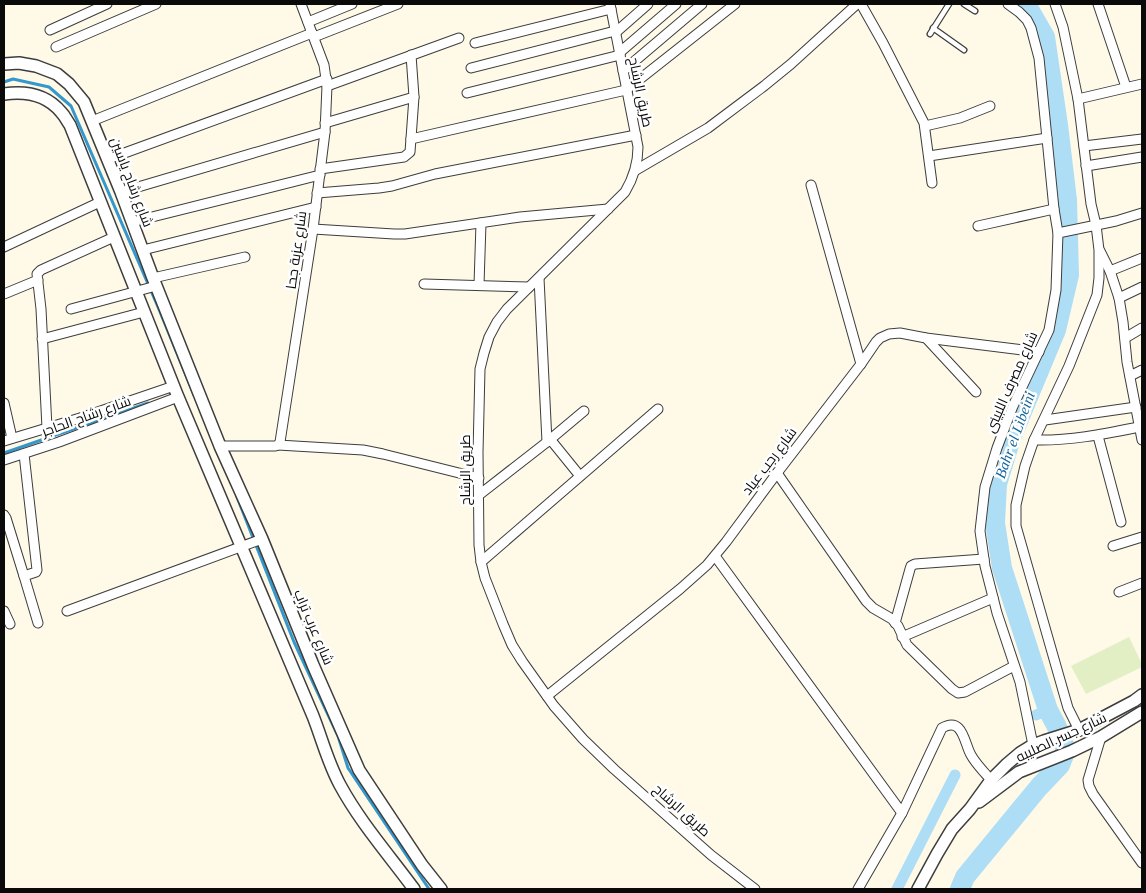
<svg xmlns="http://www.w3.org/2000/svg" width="1146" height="893" font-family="'Times New Roman',Cairo,serif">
	<rect width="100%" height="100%" fill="#fff9e8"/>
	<polygon fill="#e2efc5" points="1129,637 1142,664 1142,667 1086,694 1071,666"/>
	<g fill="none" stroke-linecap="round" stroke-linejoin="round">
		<g stroke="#3497cd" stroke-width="3">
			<polyline points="4,82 13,79 49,87 71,106 158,307 194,395"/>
			<polyline points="4,453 148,403"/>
			<polyline points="237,497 294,642 338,736 348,768 429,889"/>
		</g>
		<g stroke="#addef6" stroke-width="11">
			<polyline points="1036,715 1048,710"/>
			<polyline points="897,889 955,775"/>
		</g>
		<polyline stroke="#addef6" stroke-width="20" points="960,889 965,877 1039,787 1060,765 1066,750 1056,725 1048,710 1002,568 995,523 997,484 1011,438 1056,330 1069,275 1067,200 1058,125 1045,37 1026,4"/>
		<g stroke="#3d3d3d" stroke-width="7">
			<g id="service">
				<polyline points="964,4 975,11"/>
				<polyline points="933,28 964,50"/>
				<polyline points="930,34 949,4"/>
			</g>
		</g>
		<g stroke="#3d3d3d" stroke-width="11">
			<g id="minor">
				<path d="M 610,4 L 638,147 C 638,164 634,177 625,192 L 507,309 L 497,322 L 489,337 L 484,353 L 480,369 L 478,452 L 479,545 L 481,562 L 485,578 L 503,624 L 512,645 L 522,661 L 554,706 L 583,739 L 614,769 L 711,855 L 755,889"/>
				<polyline points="861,4 883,43 924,123 932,183"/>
				<polyline points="1008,4 1019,12 1027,20 1031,28 1039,58 1054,209 1058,233 1056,290 1049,330 1013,406 997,448 985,487 980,531 985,566 997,613 1020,682 1033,745"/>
				<polyline points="1055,4 1063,27 1078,99 1091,204 1096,225 1099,250 1099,278 1097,295 1069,366 1034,440 1025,466 1016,505 1016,526 1068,708 1079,730"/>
				<polyline points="1098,4 1126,87"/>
				<polyline points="308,22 352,4"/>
				<polyline points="50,30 107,4"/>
				<polyline points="615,33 648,4"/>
				<polyline points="314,37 398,4"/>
				<polyline points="475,43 611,9"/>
				<polyline points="56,47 156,4"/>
				<polyline points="619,53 676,4"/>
				<polyline points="471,68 615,31"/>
				<polyline points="623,71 702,4"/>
				<polyline points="327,86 459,38"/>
				<polyline points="467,93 620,55"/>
				<polyline points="1078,99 1142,84"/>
				<polyline points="92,121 312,33"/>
				<polyline points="325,123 414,97"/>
				<polyline points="925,126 960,118 990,106"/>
				<polyline points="411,139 626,90 735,4"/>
				<polyline points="1084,146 1142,139"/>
				<polyline points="929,156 1047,138"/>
				<polyline points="108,159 327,79"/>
				<polyline points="1086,166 1142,157"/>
				<polyline points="320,169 404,157 410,152 414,97 411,55"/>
				<polyline points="636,170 708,128 764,86 791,64 857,4"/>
				<polyline points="811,185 861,364"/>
				<polyline points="121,192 325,132"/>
				<polyline points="317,193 379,188 392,186 435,174 636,135"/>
				<polyline points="132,222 320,175"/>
				<polyline points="978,226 1054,209"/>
				<polyline points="313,229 394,234 405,234 520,217 608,209"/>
				<polyline points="1058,233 1116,221 1142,213"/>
				<polyline points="4,247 100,202"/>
				<polyline points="143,250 316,207"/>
				<polyline points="1100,251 1110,271 1119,298 1123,322 1127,362 1142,440"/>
				<polyline points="1110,271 1142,258"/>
				<polyline points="153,278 245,257"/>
				<polyline points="539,278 547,442"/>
				<polyline points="424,284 529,287"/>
				<polyline points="479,285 481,223"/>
				<polyline points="4,294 38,280"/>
				<polyline points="1119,298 1142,287"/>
				<polyline points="71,309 156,286"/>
				<polyline points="926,338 976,392"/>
				<polyline points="1125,338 1142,328"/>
				<polyline points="42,339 144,312"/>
				<polyline points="1130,376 1142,370"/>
				<polyline points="4,403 12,438"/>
				<polyline points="1045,420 1136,407"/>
				<polyline points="47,428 41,309 37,274 41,270 114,237"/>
				<polyline points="1098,436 1121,522"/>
				<polyline points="550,439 580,476"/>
				<path d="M 1034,440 C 1070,441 1104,434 1139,427"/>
				<polyline points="4,441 80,418 174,386"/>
				<polyline points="278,445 363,450 383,454 479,478"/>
				<polyline points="220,446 275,446 278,445 280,442 313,229 325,132 327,86 324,65 301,4"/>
				<polyline points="24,454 37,570 36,572 24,576 38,623"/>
				<polyline points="4,460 59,442 178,397"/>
				<polyline points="777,473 866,601 873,608 892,619 898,626 907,645 952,689 958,693 965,692 1014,666"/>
				<polyline points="479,495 547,442 584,411"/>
				<polyline points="4,515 6,518 24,576"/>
				<polyline points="1113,546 1142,537"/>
				<polyline points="715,556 902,813"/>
				<polyline points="481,562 658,409"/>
				<polyline points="1119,592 1142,583"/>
				<polyline points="4,611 10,624"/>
				<polyline points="67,611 262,539"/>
				<polyline points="895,623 910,569 911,566 915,564 984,559"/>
				<polyline points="902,637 993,598"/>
				<polyline points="547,696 680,589 707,565 726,542 777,473 861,364 876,342 880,338 889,334 900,333 926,338 1039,352"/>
				<polyline points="1101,737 1088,780 1089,786 1093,794 1142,863"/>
				<path d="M 858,889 L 902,813 L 942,728 C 963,716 964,743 971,755 C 976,764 984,772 991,780"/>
			</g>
		</g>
		<g stroke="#3d3d3d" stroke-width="14">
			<g id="tertiary">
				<polyline points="4,64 19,63 36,66 57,74 69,84 84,102 121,192 153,278 220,446 262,539 313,665 359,770 422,865 441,889"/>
				<path d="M 4,94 C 25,91 46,94 61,112 C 65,116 67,121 70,125 L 178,397 L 313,716 C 322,739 328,763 340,785 C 360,822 389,855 414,889"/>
				<polyline points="979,802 1019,772 1072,751 1101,737 1142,712"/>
				<polyline points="918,889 937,854 952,829 970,809 991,780 1007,764 1020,753 1033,745 1044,741 1079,730 1134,701 1142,695"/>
			</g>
		</g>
		<use href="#service" stroke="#fff" stroke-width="4.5"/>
		<use href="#minor" stroke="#fff" stroke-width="9"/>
		<use href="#tertiary" stroke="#fff" stroke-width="11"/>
	</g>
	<g text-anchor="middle" stroke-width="5" stroke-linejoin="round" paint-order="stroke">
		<g font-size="14" fill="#0a0a0a" stroke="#fff">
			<text transform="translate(641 92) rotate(78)" y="5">طريق الرشاح</text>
			<text transform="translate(132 182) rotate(69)" y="5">شارع رشاح ياسين</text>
			<text transform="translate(296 250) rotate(-82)" y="5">شارع عزبة جحا</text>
			<text transform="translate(1011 382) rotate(-66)" y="5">شارع مصرف اللبينى</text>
			<text transform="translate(86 416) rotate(-20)" y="5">شارع رشاح الحاجر</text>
			<text transform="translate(769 461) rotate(-53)" y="5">شارع رجب عياد</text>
			<text transform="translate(465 470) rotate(-90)" y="5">طريق الرشاح</text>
			<text transform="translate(314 627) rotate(67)" y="5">شارع عرب تراب</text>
			<text transform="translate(1061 737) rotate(-25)" y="5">شارع جسر الصليبه</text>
			<text transform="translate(682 810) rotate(42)" y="5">طريق الرشاح</text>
		</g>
		<g font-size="15" font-style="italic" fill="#15669b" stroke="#fff">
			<text transform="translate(1015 435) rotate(-70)" y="5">Bahr el Libeini</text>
		</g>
	</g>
	<rect width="1146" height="893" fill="none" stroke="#0a0a0a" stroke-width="10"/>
</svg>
